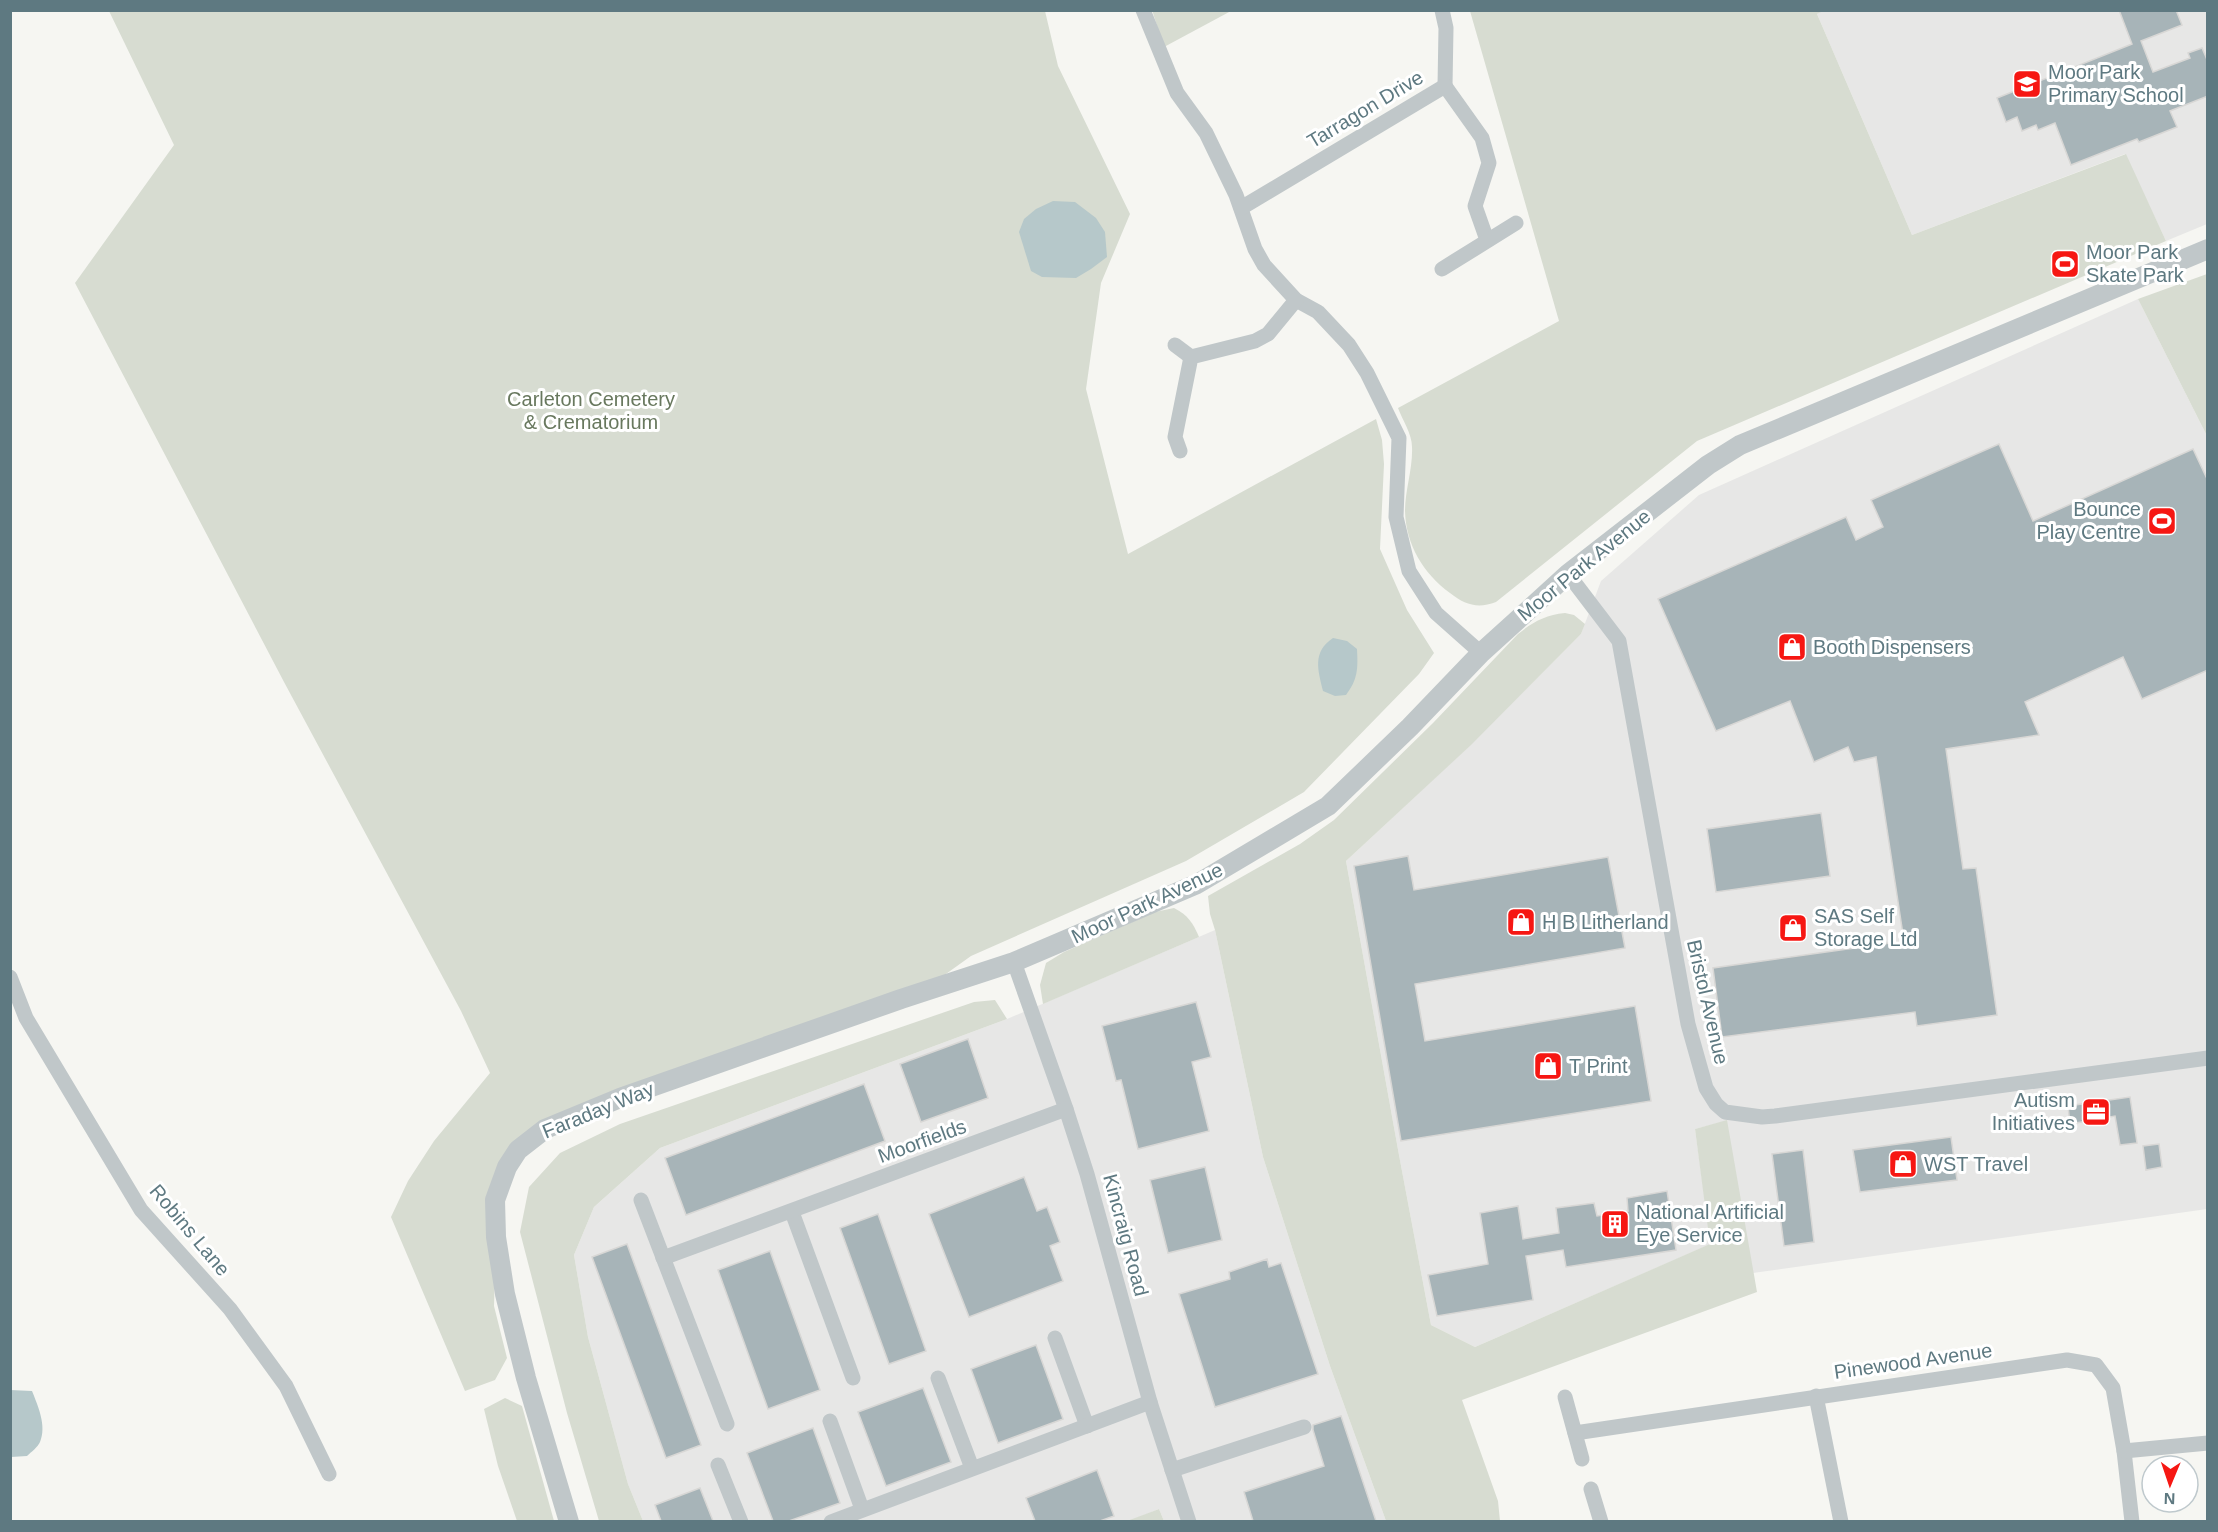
<svg xmlns="http://www.w3.org/2000/svg" width="2218" height="1532" font-family="Arial,sans-serif">
	<rect width="100%" height="100%" fill="#f6f6f2"/>
	<g fill="#e7e7e6">
		<polygon points="1823,10 2207,11 2207,224 2166,241 2125,154 1912,235 1817,14"/>
		<polygon points="2138,299 2207,436 2207,1209 1753,1273 1726,1121 1695,1129 1711,1244 1475,1347 1431,1325 1399,1155 1346,861 1466,749 1581,634 1601,581 1699,495"/>
		<polygon points="1215,930 1263,1157 1330,1366 1386,1521 1164,1521 1159,1509 1127,1522 643,1521 628,1484 588,1337 574,1255 594,1207 660,1148 1007,1019"/>
	</g>
	<g fill="#d7dcd1">
		<polygon points="1152,10 1231,11 1164,47"/>
		<polygon points="109,11 1045,11 1058,66 1130,214 1101,283 1086,389 1128,554 1376,419 1382,440 1384,464 1380,549 1407,610 1434,653 1419,674 1304,792 1186,861 971,956 918,994 546,1129 506,1170 496,1237 494,1306 507,1358 495,1380 465,1391 391,1217 408,1181 434,1141 490,1073 461,1011 284,682 75,283 174,145"/>
		<path d="M 1470,11 L 1823,11 L 1817,14 L 1912,235 L 2126,154 L 2166,241 L 1697,441 L 1496,602 C 1478,609 1465,605 1450,593 C 1423,573 1406,545 1405,511 C 1405,490 1413,468 1412,447 C 1412,434 1402,419 1398,408 L 1559,321 Z"/>
		<polygon points="2207,274 2208,274 2207,436 2138,299"/>
		<path d="M 1565,613 L 1574,615 L 1585,624 L 1581,634 L 1471,745 L 1346,861 L 1399,1155 L 1431,1325 L 1475,1347 L 1710,1244 L 1695,1129 L 1727,1120 L 1757,1292 L 1462,1400 L 1498,1501 L 1500,1521 L 1386,1521 L 1330,1366 L 1263,1157 L 1215,930 L 1210,914 L 1208,896 L 1300,844 L 1334,820 L 1433,723 L 1518,634 C 1533,622 1545,615 1565,613 Z"/>
		<path d="M 1174,908 C 1188,915 1193,923 1199,937 L 1043,1004 L 1040,985 L 1046,963 L 1064,952 L 1155,912 Z"/>
		<polygon points="995,1000 1007,1019 660,1148 594,1207 574,1255 588,1337 628,1484 643,1521 599,1521 567,1413 520,1232 529,1187 560,1153 620,1124 974,1002"/>
		<polygon points="505,1398 522,1406 554,1521 517,1521 498,1466 484,1409"/>
		<polygon points="1159,1509 1164,1521 1127,1521"/>
	</g>
	<g fill="#b6c8ca">
		<polygon points="1053,201 1075,202 1096,218 1105,232 1107,257 1091,269 1076,278 1042,277 1031,271 1019,232 1024,219 1036,209"/>
		<path d="M 1333,638 L 1347,641 L 1357,649 C 1358,669 1358,679 1346,695 L 1335,696 L 1323,691 C 1318,670 1312,652 1333,638 Z"/>
		<path d="M 10,1390 L 32,1391 C 38,1406 47,1426 40,1442 C 38,1447 31,1452 27,1456 L 11,1457 Z"/>
	</g>
	<g fill="#a7b4b8" stroke="#d8d7d5" stroke-width="1.5">
		<polygon points="2119,10 2176,10 2182,25 2141,41 2153,72 2190,58 2188,53 2202,48 2208,62 2208,96 2170,111 2177,127 2139,142 2137,139 2071,165 2055,123 2038,130 2036,125 2022,131 2017,117 2006,122 1997,98 2132,44"/>
		<polygon points="1999,444 2033,521 2193,449 2208,481 2208,670 2142,699 2123,657 2025,702 2039,735 1946,749 1963,869 1976,868 1997,1015 1917,1026 1915,1012 1722,1037 1713,968 1904,941 1876,757 1854,762 1848,747 1814,762 1790,701 1716,731 1658,599 1846,517 1856,540 1883,527 1871,500"/>
		<polygon points="1821,813 1830,876 1716,892 1707,829"/>
		<polygon points="1408,856 1414,890 1608,857 1625,948 1415,984 1425,1041 1635,1006 1651,1101 1401,1141 1354,866"/>
		<polygon points="1196,1002 1211,1057 1192,1062 1209,1131 1138,1149 1121,1080 1116,1081 1102,1026"/>
		<polygon points="968,1039 988,1098 921,1122 900,1064"/>
		<polygon points="864,1084 885,1141 686,1215 665,1158"/>
		<polygon points="2130,1097 2137,1143 2120,1145 2115,1116 2070,1124 2068,1106"/>
		<polygon points="1951,1137 1957,1180 1860,1192 1853,1150"/>
		<polygon points="2159,1144 2162,1167 2146,1170 2143,1146"/>
		<polygon points="1803,1150 1814,1242 1784,1246 1772,1154"/>
		<polygon points="1205,1167 1222,1240 1168,1253 1150,1180"/>
		<polygon points="1024,1177 1037,1211 1047,1207 1060,1242 1050,1246 1063,1281 969,1317 929,1214"/>
		<polygon points="1667,1191 1676,1250 1566,1267 1563,1250 1526,1256 1533,1300 1437,1316 1428,1275 1488,1264 1480,1213 1518,1206 1523,1239 1559,1233 1556,1208 1594,1203 1597,1216 1628,1211 1627,1198"/>
		<polygon points="878,1214 926,1351 889,1364 840,1228"/>
		<polygon points="627,1244 701,1445 666,1458 592,1257"/>
		<polygon points="770,1251 820,1390 768,1409 718,1270"/>
		<polygon points="1267,1259 1269,1267 1281,1263 1318,1374 1215,1407 1179,1294 1230,1279 1229,1272"/>
		<polygon points="1036,1345 1063,1419 998,1443 971,1369"/>
		<polygon points="923,1388 951,1462 886,1486 858,1412"/>
		<polygon points="1341,1416 1376,1521 1253,1521 1244,1492 1324,1466 1313,1430 1313,1425"/>
		<polygon points="813,1428 840,1503 789,1521 773,1521 747,1453"/>
		<polygon points="1097,1470 1114,1516 1100,1521 1035,1521 1026,1498"/>
		<polygon points="700,1488 713,1521 661,1521 655,1505"/>
	</g>
	<g fill="none" stroke-linecap="round" stroke-linejoin="round">
		<g stroke="#c0c7c9" stroke-width="15">
			<polyline points="1143,10 1177,93 1206,133 1236,195 1255,249 1264,265 1296,300 1318,312 1349,345 1367,373 1399,438 1396,517 1409,571 1436,613 1481,653"/>
			<polyline points="1442,10 1446,28 1445,86"/>
			<polyline points="1445,86 1482,138 1489,163 1475,206 1487,240"/>
			<polyline points="1241,208 1445,86"/>
			<polyline points="1442,269 1516,223"/>
			<polyline points="1175,345 1191,357"/>
			<polyline points="1180,451 1175,437 1191,357 1255,341 1268,334 1296,300"/>
			<polyline points="1568,574 1619,641 1688,1024 1706,1088 1716,1104 1725,1112 1762,1117 1775,1116 2208,1058"/>
			<polyline points="1014,962 1066,1109 1087,1174 1150,1402 1189,1522"/>
			<polyline points="10,977 26,1018 141,1210 230,1309 286,1386 329,1474"/>
			<polyline points="641,1200 727,1424"/>
			<polyline points="792,1212 853,1378"/>
			<polyline points="663,1258 1066,1109"/>
			<polyline points="1055,1338 1087,1426"/>
			<polyline points="938,1378 972,1468"/>
			<polyline points="1816,1396 1841,1522"/>
			<polyline points="1565,1397 1582,1459"/>
			<polyline points="830,1421 862,1509"/>
			<polyline points="1575,1433 2067,1360 2096,1365 2113,1388 2124,1451 2132,1522"/>
			<polyline points="2124,1451 2208,1443"/>
			<polyline points="718,1465 741,1522"/>
			<polyline points="1172,1470 1304,1427"/>
			<polyline points="1591,1489 1601,1522"/>
			<polyline points="831,1522 1150,1402"/>
		</g>
		<polyline stroke="#c0c7c9" stroke-width="20" points="569,1522 526,1378 505,1294 496,1237 495,1200 507,1167 518,1150 545,1129 620,1098 901,999 1014,962 1197,884 1328,806 1410,727 1481,653 1568,574 1708,465 1740,445 2208,249"/>
	</g>
	<defs>
		<g id="school-square" transform="scale(1.5)"><rect x="-9" y="-9" width="18" height="18" rx="4" fill="#f61713" stroke="#fff"/><path d="M0-5L7-2L0 1L-7-2ZM-4 1L0 2.5L4 1V4Q0 6-4 4Z" fill="#fff"/></g>
		<g id="stadium-square" transform="scale(1.5)"><rect x="-9" y="-9" width="18" height="18" rx="4" fill="#f61713" stroke="#fff"/><path d="M0-5a6.5 5 0 1 0 0 10a6.5 5 0 1 0 0-10ZM-3.5-1.8h7v3.6h-7Z" fill="#fff"/></g>
		<g id="shop-square" transform="scale(1.5)"><rect x="-9" y="-9" width="18" height="18" rx="4" fill="#f61713" stroke="#fff"/><path d="M-5-2.5h2.3a2.7 3.5 0 0 1 5.4 0H5L5.5 6h-11ZM-1.5-2.5h3a1.5 2.3 0 0 0-3 0Z" fill="#fff"/></g>
		<g id="office-square" transform="scale(1.5)"><rect x="-9" y="-9" width="18" height="18" rx="4" fill="#f61713" stroke="#fff"/><path d="M-6-3h4V-5.5h4V-3h4V5H-6ZM-1-4.5V-3h2v-1.5ZM-6 0V1H6V0Z" fill="#fff"/></g>
		<g id="building-square" transform="scale(1.5)"><rect x="-9" y="-9" width="18" height="18" rx="4" fill="#f61713" stroke="#fff"/><path d="M-4-6H4V6H1V3H-1V6H-4ZM-2.5-4.3h1.7v1.8h-1.7ZM.8-4.3h1.7v1.8H.8ZM-2.5-1h1.7V.8h-1.7ZM.8-1h1.7V.8H.8Z" fill="#fff"/></g>
	</defs>
	<g fill-rule="evenodd">
		<use href="#school-square" x="2027" y="84"/>
		<use href="#stadium-square" x="2065" y="264"/>
		<use href="#stadium-square" x="2162" y="521"/>
		<use href="#shop-square" x="1792" y="647"/>
		<use href="#shop-square" x="1521" y="922"/>
		<use href="#shop-square" x="1793" y="928"/>
		<use href="#shop-square" x="1548" y="1066"/>
		<use href="#office-square" x="2096" y="1112"/>
		<use href="#shop-square" x="1903" y="1164"/>
		<use href="#building-square" x="1615" y="1224"/>
	</g>
	<g text-anchor="middle" stroke-width="6" stroke-linejoin="round" paint-order="stroke">
		<g font-size="20" fill="#5e7981" stroke="#fff" text-anchor="start">
			<text x="2048" y="79">Moor Park<tspan x="2048" dy="23">Primary School</tspan></text>
			<text x="2086" y="259">Moor Park<tspan x="2086" dy="23">Skate Park</tspan></text>
			<text x="2141" y="516" text-anchor="end">Bounce<tspan x="2141" dy="23">Play Centre</tspan></text>
			<text x="1813" y="654">Booth Dispensers</text>
			<text x="1814" y="923">SAS Self<tspan x="1814" dy="23">Storage Ltd</tspan></text>
			<text x="1542" y="929">H B Litherland</text>
			<text x="1569" y="1073">T Print</text>
			<text x="2075" y="1107" text-anchor="end">Autism<tspan x="2075" dy="23">Initiatives</tspan></text>
			<text x="1924" y="1171">WST Travel</text>
			<text x="1636" y="1219">National Artificial<tspan x="1636" dy="23">Eye Service</tspan></text>
		</g>
		<g font-size="20" fill="#5e7981" stroke="#fff">
			<text transform="translate(1365 109) rotate(-31)" y="7">Tarragon Drive</text>
			<text transform="translate(1584 565) rotate(-39)" y="7">Moor Park Avenue</text>
			<text transform="translate(1147 903) rotate(-25)" y="7">Moor Park Avenue</text>
			<text transform="translate(1708 1002) rotate(77)" y="7">Bristol Avenue</text>
			<text transform="translate(598 1110) rotate(-22)" y="7">Faraday Way</text>
			<text transform="translate(922 1141) rotate(-20)" y="7">Moorfields</text>
			<text transform="translate(190 1230) rotate(50)" y="7">Robins Lane</text>
			<text transform="translate(1126 1235) rotate(75)" y="7">Kincraig Road</text>
			<text transform="translate(1913 1361) rotate(-8)" y="7">Pinewood Avenue</text>
		</g>
		<g font-size="20" fill="#68785e" stroke="#fff">
			<text x="591" y="406">Carleton Cemetery<tspan x="591" dy="23">&amp; Crematorium</tspan></text>
		</g>
	</g>
	<rect width="2218" height="1532" fill="none" stroke="#5e7981" stroke-width="24"/>
	<g transform="translate(2170 1484) rotate(182)"><circle r="28" fill="#ffffff" stroke="#bfc9cd" stroke-width="1.5"/>
	<path d="M0-4.5L10 22L0 15L-10 22Z" fill="#f61713"/>
	<text y="-9" font-size="16" font-weight="bold" text-anchor="middle" fill="#5e7981">N</text>
	</g>
</svg>
